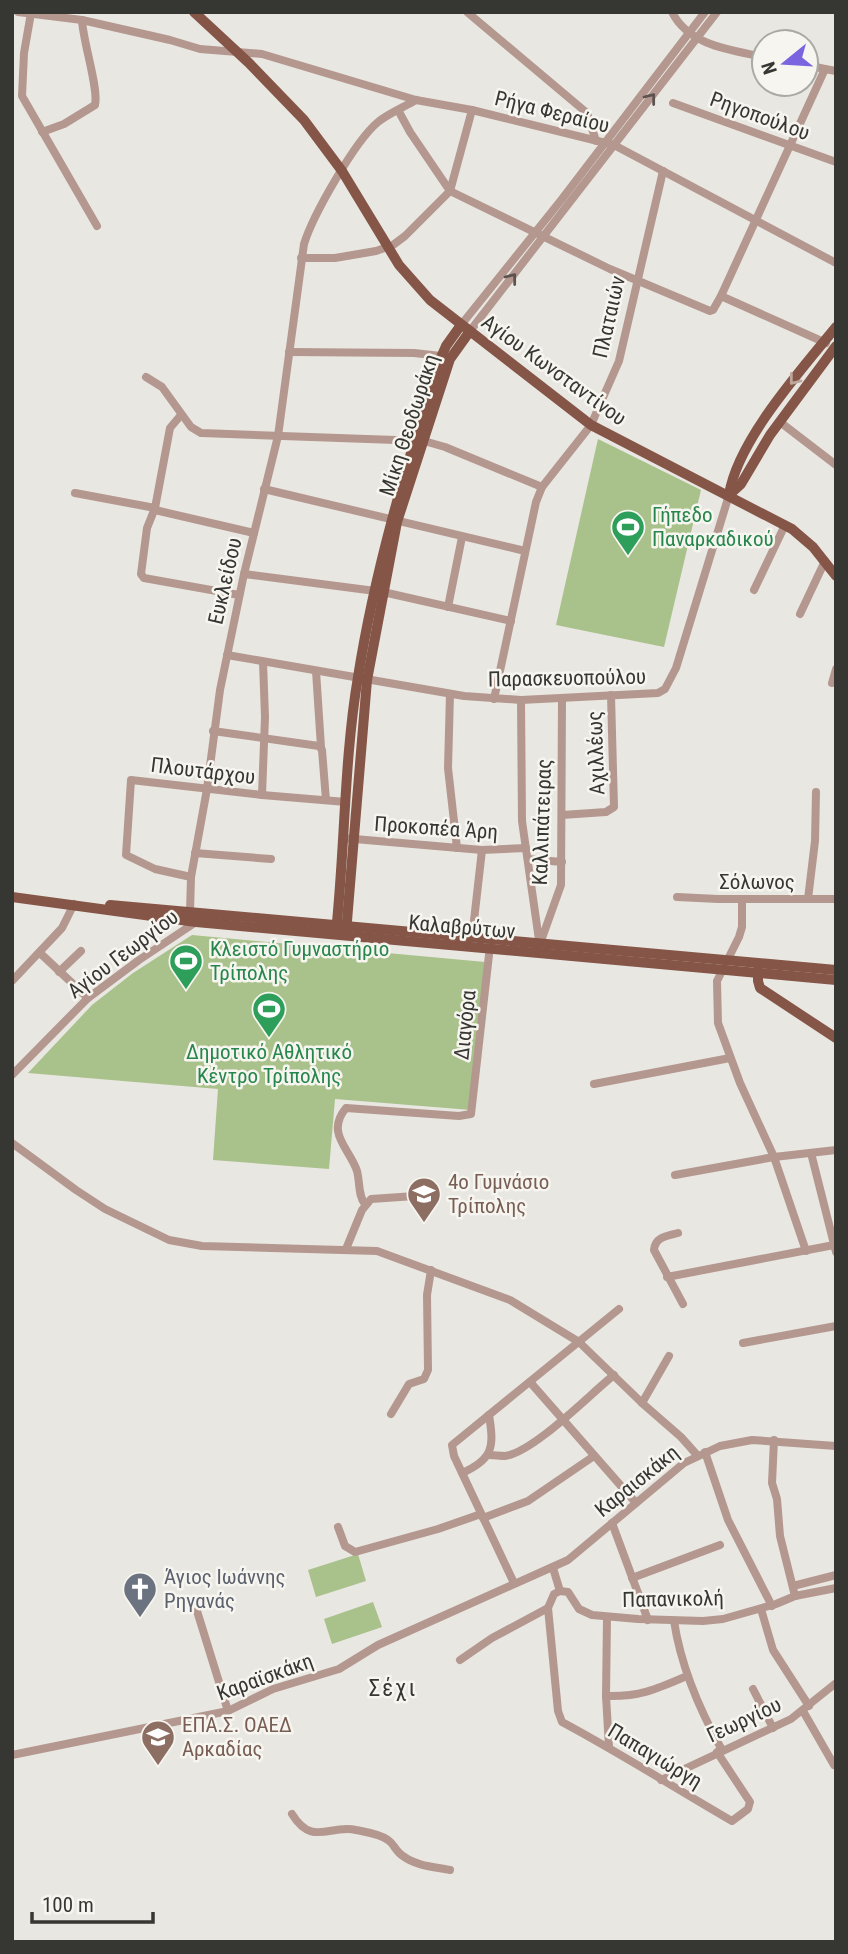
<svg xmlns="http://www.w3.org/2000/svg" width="848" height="1954" font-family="'Roboto Condensed',sans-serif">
	<rect width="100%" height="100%" fill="#e9e7e2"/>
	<g fill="#a9c18a">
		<polygon points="598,439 701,490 664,647 556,625"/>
		<polygon points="192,935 485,962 471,1110 335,1099 329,1169 213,1160 218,1089 28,1073 92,1005 133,973"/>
		<polygon points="358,1554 366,1581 316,1597 308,1570"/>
		<polygon points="373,1602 382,1627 332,1644 324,1619"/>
	</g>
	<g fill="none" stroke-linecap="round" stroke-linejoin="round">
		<g stroke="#b4988f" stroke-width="8">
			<polyline points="18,12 82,20 170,40 200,49 262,54 416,100 472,110 614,145 836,263"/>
			<polyline points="467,12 587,113 596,141"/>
			<path d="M 672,12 C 689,46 731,50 764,57"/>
			<polyline points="31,13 24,53 22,96 97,226"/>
			<polyline points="806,65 825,69"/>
			<polyline points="673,103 836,162"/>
			<polyline points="398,110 410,132 450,191 610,269 710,311 713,310 721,296 825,69 836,71"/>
			<path d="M 42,132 L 64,124 L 95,105 C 99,89 83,42 82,20"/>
			<polyline points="301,258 335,258 376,251 393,245 405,236 450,191 472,110"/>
			<polyline points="721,296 826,343"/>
			<polyline points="461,325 562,199 705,12"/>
			<polyline points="470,331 717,12"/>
			<polyline points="289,352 414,353 441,356"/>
			<polyline points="146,377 162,387 191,427 201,433 424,441 445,447 542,487"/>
			<polyline points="181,415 170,428 155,508 147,528 141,574 144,578 239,595"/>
			<polyline points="780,422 836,465"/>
			<polyline points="264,489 525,551"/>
			<polyline points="75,493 155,508"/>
			<polyline points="155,510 254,533"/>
			<polyline points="244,574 383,592 511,621"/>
			<polyline points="754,590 785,525"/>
			<polyline points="448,607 462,537"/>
			<polyline points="800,614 825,561"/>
			<polyline points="227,655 464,696 521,700 658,693 665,689 676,668 729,495"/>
			<polyline points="316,671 321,747"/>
			<polyline points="832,683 836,669"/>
			<polyline points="450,694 448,768 457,848"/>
			<polyline points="494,699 536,502 542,487 591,425 619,361 663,171"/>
			<polyline points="521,700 522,821 540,947"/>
			<polyline points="213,731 319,746 322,750 326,800"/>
			<polyline points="262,795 265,717 263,662"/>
			<polyline points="562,815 606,812 614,807 611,695"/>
			<polyline points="343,838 482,850 526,848"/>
			<polyline points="195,853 271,859"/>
			<polyline points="528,859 562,862"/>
			<polyline points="191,877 155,869 126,855 131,780 262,795 346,802"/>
			<polyline points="677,897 718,899 836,899"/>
			<polyline points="742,899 742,927 739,937 717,981 718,1023 740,1083 774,1157 806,1251"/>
			<polyline points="808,899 815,841 816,792"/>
			<path d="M 190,912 L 191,877 L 207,789 L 220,690 L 244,574 L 278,436 L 304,244 C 313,215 355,141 378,122 C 389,113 404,107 416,100"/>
			<polyline points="472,938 482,850"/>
			<polyline points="541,941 561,885 562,699"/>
			<polyline points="40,953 88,998"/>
			<polyline points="59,972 81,951"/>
			<polyline points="12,981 62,928 74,904"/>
			<polyline points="12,1075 88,998 139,960 196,922"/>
			<polyline points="594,1084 730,1058"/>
			<polyline points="12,1143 76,1190 105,1209 169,1240 202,1246 377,1251 510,1300 579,1342 642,1403 681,1437 697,1455"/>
			<polyline points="811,1153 836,1252"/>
			<polyline points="675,1175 774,1157 836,1150"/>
			<path d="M 365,1204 C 358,1196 360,1182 357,1171 C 350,1149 325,1133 346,1108 L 459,1116 L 471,1114 L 490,946"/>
			<path d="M 678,1233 C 667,1236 655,1237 654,1250 L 683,1304"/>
			<polyline points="346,1249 362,1210 371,1199 415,1196"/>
			<polyline points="667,1277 834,1245"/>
			<polyline points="743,1343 836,1326"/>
			<polyline points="530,1382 636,1503"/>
			<polyline points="642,1403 669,1356"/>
			<polyline points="391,1414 409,1384 424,1379 428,1370 427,1295 431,1270"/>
			<polyline points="774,1440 772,1483 777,1499 780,1536 795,1596"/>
			<polyline points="705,1452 728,1520 772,1606"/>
			<path d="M 489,1455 C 494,1455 500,1456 505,1456 C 534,1452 590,1394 614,1375"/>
			<path d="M 462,1473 C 494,1459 494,1446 489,1415"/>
			<polyline points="483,1518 528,1501 594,1456"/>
			<polyline points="612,1523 648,1620"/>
			<polyline points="338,1527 345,1546 355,1552 438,1529 481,1514"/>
			<polyline points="553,1568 560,1591"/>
			<polyline points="632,1578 720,1545"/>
			<polyline points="514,1583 454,1456 452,1445 619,1309"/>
			<polyline points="793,1586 836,1575"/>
			<polyline points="560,1591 568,1592 579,1609 592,1615 638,1619 703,1621 723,1619 776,1604 795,1596 836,1588"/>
			<path d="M 548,1608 L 558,1711 L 562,1722 C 620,1753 675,1788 732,1821 L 748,1809 L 750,1802 L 717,1752"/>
			<polyline points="761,1609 773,1650 809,1706"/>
			<polyline points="197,1611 228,1711"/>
			<polyline points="607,1617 606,1696 609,1747"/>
			<path d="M 674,1621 C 681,1667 699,1709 722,1750"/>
			<polyline points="460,1660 492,1638 548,1608 554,1594 560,1591"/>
			<polyline points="753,1689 773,1728"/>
			<path d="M 606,1696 C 640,1697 657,1689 687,1676"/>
			<polyline points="803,1711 834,1765"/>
			<polyline points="12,1755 228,1711 273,1689 339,1669 378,1645 568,1560 684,1463 720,1446 752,1440 836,1446"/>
			<polyline points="661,1780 791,1719 836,1683"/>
			<path d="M 292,1814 C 312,1847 330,1824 356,1830 C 366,1832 380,1834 388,1840 C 394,1844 396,1852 403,1856 C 416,1866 435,1867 450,1870"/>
		</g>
		<g stroke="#855647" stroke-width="10">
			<polyline points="194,12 249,63 304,120 342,171 399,265 430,300 591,425 792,529 813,547 836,576"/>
			<path d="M 729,495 C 737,441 801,370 836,327"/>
			<polyline points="729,495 741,484 770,435 836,346"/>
			<polyline points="12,897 196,922 836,980"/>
			<polyline points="110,905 836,970"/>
			<path d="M 336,932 C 345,848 344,759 358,677 C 375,569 406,466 439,362 L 446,346 L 461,325"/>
			<polyline points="346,933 367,680 397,522 450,359 470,331"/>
			<polyline points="758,970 758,981 760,988 836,1038"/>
		</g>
	</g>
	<defs><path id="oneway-chevron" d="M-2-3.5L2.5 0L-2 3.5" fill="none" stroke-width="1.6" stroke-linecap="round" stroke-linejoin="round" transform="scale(1.75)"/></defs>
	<g stroke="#5c534f">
		<use href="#oneway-chevron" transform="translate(651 98) rotate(-52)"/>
		<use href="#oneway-chevron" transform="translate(512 278) rotate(-52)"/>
	</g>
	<use stroke="#bea69b" href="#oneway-chevron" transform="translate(794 380) rotate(128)"/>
	<defs>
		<g id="stadium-pin" transform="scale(1.75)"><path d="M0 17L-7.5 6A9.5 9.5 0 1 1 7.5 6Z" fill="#2e9e5b" stroke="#f7f5ef"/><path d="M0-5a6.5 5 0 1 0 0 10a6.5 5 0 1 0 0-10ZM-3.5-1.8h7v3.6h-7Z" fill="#fff"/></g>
		<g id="school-pin" transform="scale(1.75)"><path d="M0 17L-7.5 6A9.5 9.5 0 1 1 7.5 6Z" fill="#8d6e63" stroke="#f7f5ef"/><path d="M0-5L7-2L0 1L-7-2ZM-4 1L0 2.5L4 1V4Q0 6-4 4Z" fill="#fff"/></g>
		<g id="church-pin" transform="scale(1.75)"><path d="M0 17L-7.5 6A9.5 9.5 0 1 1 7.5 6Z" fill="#6b7280" stroke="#f7f5ef"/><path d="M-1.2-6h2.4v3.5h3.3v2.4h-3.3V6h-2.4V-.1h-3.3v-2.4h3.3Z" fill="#fff"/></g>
	</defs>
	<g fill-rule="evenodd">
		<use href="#stadium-pin" x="628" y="527"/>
		<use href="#stadium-pin" x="186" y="961"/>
		<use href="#stadium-pin" x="269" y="1009"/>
		<use href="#school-pin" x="424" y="1194"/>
		<use href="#church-pin" x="140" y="1589"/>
		<use href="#school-pin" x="158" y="1737"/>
	</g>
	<g text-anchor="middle" stroke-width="5" stroke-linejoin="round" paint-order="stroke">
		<g font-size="21" fill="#363633" stroke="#f7f5ef">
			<text transform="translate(552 112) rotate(14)" y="7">Ρήγα Φεραίου</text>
			<text transform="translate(760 116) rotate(20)" y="7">Ρηγοπούλου</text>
			<text transform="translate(609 317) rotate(-77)" y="7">Πλαταιών</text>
			<text transform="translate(554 370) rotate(36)" y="7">Αγίου Κωνσταντίνου</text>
			<text transform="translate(409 425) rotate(-72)" y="7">Μίκη Θεοδωράκη</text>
			<text transform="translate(225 581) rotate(-77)" y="7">Ευκλείδου</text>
			<text transform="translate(567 678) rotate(-1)" y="7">Παρασκευοπούλου</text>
			<text transform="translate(596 753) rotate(-92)" y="7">Αχιλλέως</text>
			<text transform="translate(203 771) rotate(7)" y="7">Πλουτάρχου</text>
			<text transform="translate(542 822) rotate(-88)" y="7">Καλλιπάτειρας</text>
			<text transform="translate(436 828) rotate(4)" y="7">Προκοπέα Άρη</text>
			<text x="757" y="889">Σόλωνος</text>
			<text transform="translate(462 927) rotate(5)" y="7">Καλαβρύτων</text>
			<text transform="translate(123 954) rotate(-37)" y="7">Αγίου Γεωργίου</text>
			<text transform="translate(465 1025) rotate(-84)" y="7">Διαγόρα</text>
			<text transform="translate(637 1481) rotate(-39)" y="7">Καραισκάκη</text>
			<text transform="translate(673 1599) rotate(-1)" y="7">Παπανικολή</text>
			<text transform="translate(265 1677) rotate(-20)" y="7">Καραϊσκάκη</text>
			<text transform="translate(744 1720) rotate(-25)" y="7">Γεωργίου</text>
			<text transform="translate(655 1756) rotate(31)" y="7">Παπαγιώργη</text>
		</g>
		<g font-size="21" fill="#27864d" stroke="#f7f5ef" text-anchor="start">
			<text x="652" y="522">Γήπεδο<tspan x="652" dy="24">Παναρκαδικού</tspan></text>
			<text x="210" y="956">Κλειστό Γυμναστήριο<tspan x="210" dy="24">Τρίπολης</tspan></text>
			<text x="269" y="1059" text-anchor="middle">Δημοτικό Αθλητικό<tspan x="269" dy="24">Κέντρο Τρίπολης</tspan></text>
		</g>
		<g font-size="21" fill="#785e54" stroke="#f7f5ef" text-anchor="start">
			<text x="448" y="1189">4ο Γυμνάσιο<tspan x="448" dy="24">Τρίπολης</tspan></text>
			<text x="182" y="1732">ΕΠΑ.Σ. ΟΑΕΔ<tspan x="182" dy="24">Αρκαδίας</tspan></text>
		</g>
		<g font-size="21" fill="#5b616d" stroke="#f7f5ef" text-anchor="start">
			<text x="164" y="1584">Άγιος Ιωάννης<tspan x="164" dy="24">Ρηγανάς</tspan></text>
		</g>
		<g font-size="23" letter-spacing="2" fill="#363633" stroke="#f7f5ef">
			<text x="393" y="1696">Σέχι</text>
		</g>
	</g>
	<rect width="848" height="1954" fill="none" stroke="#363633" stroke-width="28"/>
	<g transform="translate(785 63) rotate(252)"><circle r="33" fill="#f7f5ef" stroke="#aaa9a4" stroke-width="2"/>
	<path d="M0-5L12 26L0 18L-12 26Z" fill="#7a64df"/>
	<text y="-10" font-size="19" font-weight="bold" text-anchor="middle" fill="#363633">N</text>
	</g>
	<path d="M32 1912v10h121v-10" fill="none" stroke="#363633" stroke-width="3.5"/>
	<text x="42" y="1912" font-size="21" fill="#363633" stroke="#f7f5ef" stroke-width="5" paint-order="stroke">100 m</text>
</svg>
